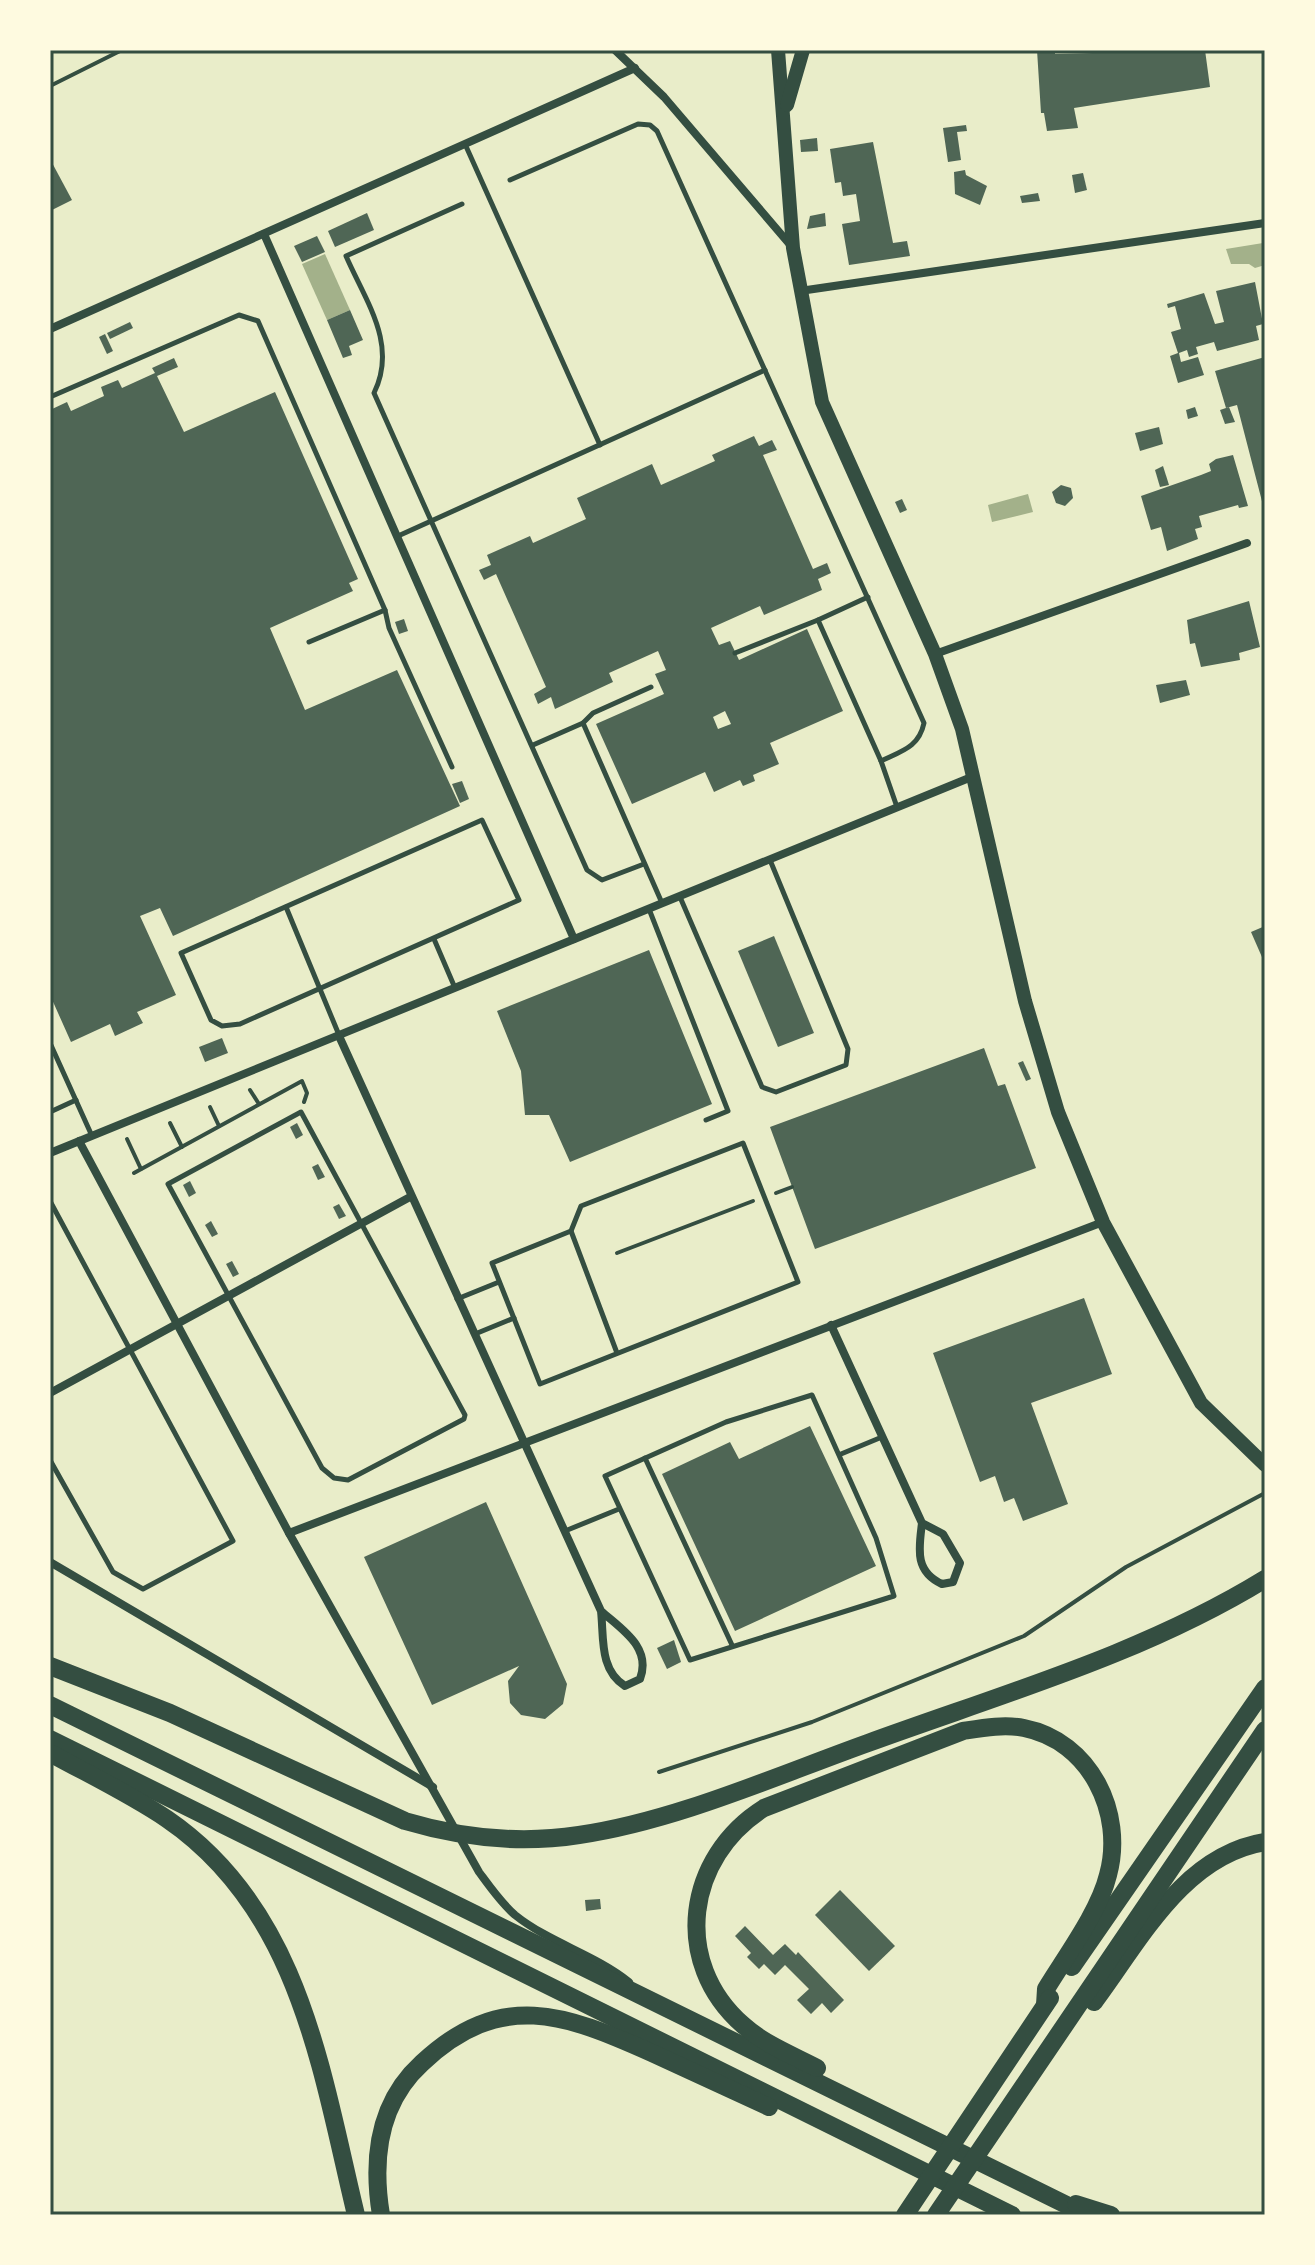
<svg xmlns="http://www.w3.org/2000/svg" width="1315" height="2265" font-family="Mulish,sans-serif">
	<rect width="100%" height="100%" fill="#e9edc9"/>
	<g fill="#a3b18a">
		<polygon points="1263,243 1265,265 1255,268 1249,264 1231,264 1226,249"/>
		<polygon points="325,254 350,310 327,320 302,264"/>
		<polygon points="1028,494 1033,512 992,522 988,505"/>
	</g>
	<g fill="#4f6655" fill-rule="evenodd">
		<polygon points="1037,50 1055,50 1055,54 1205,50 1210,87 1074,108 1078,128 1047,131 1044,113 1041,113"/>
		<polygon points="966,125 967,131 957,132 961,160 948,162 943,128"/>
		<polygon points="817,138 818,151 801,152 800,140"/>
		<polygon points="873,142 893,243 907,241 910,256 849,265 842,224 860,221 856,194 843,196 841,182 835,183 830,149"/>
		<polygon points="50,159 72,200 50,211"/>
		<polygon points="965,170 966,175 987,186 980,205 955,194 954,172"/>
		<polygon points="1083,173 1087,190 1075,193 1072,175"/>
		<polygon points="1038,193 1040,201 1022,203 1020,196"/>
		<polygon points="367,213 374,230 335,247 328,231"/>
		<polygon points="825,213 826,226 807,229 810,216"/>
		<polygon points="317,236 325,252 302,262 294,246"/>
		<polygon points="1255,282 1263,324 1256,326 1259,340 1217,351 1214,342 1196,347 1198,354 1189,357 1187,350 1179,353 1181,362 1198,357 1204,375 1178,383 1170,356 1178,353 1171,332 1181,329 1175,306 1168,308 1167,304 1204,293 1215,324 1224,322 1216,291"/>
		<polygon points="350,310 363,340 349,346 352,355 343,358 327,320"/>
		<polygon points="130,322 133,328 110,339 107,333"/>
		<polygon points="105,334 113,351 107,354 99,337"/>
		<polygon points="1265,357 1265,509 1264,509 1237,405 1226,408 1215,371"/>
		<polygon points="174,358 178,367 157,376 184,432 275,392 358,579 349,583 353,591 270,628 305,710 397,670 460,806 173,936 160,908 140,916 176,995 137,1012 143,1023 115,1036 110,1024 71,1042 50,995 50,410 67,402 71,411 104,396 101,387 118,380 122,388 155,373 152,368"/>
		<polygon points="1195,407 1198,416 1188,419 1186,410"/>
		<polygon points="1229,407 1235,422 1225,424 1220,410"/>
		<polygon points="1159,427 1163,444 1140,451 1135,433"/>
		<path d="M 754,436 L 759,446 L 772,440 L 777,450 L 763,455 L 813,569 L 827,563 L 831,573 L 818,579 L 822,590 L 764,615 L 760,606 L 711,628 L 719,645 L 730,641 L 739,660 L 807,629 L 843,711 L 770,743 L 779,764 L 753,775 L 755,781 L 743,786 L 740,780 L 714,792 L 705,772 L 632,804 L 596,724 L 664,694 L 655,674 L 666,670 L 658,651 L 609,673 L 613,682 L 555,709 L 551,697 L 538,704 L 534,694 L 546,687 L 496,574 L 484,580 L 479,570 L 491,565 L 487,555 L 530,536 L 533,543 L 586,519 L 577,498 L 652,464 L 661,485 L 715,461 L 712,455 ZM 725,711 L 731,724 L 718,729 L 713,717 Z"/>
		<polygon points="1233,455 1248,506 1239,508 1238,505 1199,516 1202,527 1195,529 1198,539 1167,551 1161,527 1151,530 1141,496 1201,475 1211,471 1209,464 1216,459"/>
		<polygon points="1163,466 1169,485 1160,487 1155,470"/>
		<polygon points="1061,485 1071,488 1073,498 1065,506 1056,503 1052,492"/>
		<polygon points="902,499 907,510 900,513 895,502"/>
		<polygon points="1249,601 1260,647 1239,653 1240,660 1201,667 1195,643 1190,644 1187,620"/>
		<polygon points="404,619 408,631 399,634 395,622"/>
		<polygon points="1186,680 1190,695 1160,703 1156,685"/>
		<polygon points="462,781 469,799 460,803 452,784"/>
		<polygon points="1265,926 1265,964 1251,932"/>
		<polygon points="774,936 814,1033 778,1047 738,951"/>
		<polygon points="649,950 712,1104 570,1162 549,1115 525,1115 521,1071 497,1011"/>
		<polygon points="222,1038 228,1053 205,1062 199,1047"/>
		<polygon points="984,1048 998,1086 1005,1084 1036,1168 815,1249 770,1127"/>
		<polygon points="1023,1061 1031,1079 1026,1081 1018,1063"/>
		<polygon points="297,1123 303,1135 296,1139 290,1127"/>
		<polygon points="318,1164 325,1177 318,1180 312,1167"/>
		<polygon points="190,1181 196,1193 189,1197 183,1185"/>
		<polygon points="339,1204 346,1216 339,1219 333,1207"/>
		<polygon points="211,1221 218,1234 212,1237 205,1225"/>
		<polygon points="232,1261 239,1274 233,1277 226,1264"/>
		<polygon points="1084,1298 1112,1374 1031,1403 1068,1504 1023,1521 1014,1498 1004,1502 995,1476 980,1482 933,1353"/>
		<polygon points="810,1426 876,1566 735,1631 662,1474 730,1442 739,1459"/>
		<polygon points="486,1502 567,1684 563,1704 545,1719 521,1715 510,1703 508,1681 519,1666 432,1705 364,1557"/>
		<polygon points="674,1640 681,1662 667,1669 657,1648"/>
		<polygon points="840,1890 895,1946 869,1971 815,1915"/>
		<polygon points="600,1899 601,1909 586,1911 585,1900"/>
		<polygon points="745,1926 773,1955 785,1944 796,1955 798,1952 844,2000 831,2013 822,2003 811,2014 797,2000 809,1989 785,1965 775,1975 764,1964 759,1969 747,1957 751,1953 735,1936"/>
	</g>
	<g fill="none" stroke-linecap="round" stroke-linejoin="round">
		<g stroke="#344e41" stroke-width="4">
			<polyline points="50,86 122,50"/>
			<polyline points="250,1090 259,1104"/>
			<polyline points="210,1107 219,1126"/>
			<polyline points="170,1123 182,1147"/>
			<polyline points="127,1139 141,1169"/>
			<polyline points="134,1173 302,1081 307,1093 304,1102"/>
			<polyline points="776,1193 792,1187"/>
			<polyline points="617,1253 753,1201"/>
			<polyline points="659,1772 812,1722 1024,1636 1126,1567 1265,1493"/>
		</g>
		<g stroke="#344e41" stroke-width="5">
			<polyline points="465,144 600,445"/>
			<path d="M 510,180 L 638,124 L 650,125 L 657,131 L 924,723 C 919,747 902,751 881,761"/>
			<path d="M 462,204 L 346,256 C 366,302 398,344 374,393 L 587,870 L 602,880 L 644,864"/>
			<polyline points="50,397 239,315 258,321 385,610 389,628 452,767"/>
			<polyline points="398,536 765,370"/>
			<polyline points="868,597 818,620 881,761 897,807"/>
			<polyline points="309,642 385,610"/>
			<polyline points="735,653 818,620"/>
			<polyline points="583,723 593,713 651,687"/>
			<polyline points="533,745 583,723 662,903"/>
			<polygon points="482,820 519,900 240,1024 222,1026 211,1020 181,953"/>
			<polyline points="680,897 762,1087 776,1092 846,1065 848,1049 770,860"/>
			<polyline points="286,907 339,1035"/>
			<polyline points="649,909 728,1111 706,1120"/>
			<polyline points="434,939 455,988"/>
			<polyline points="50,1043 92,1136"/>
			<polyline points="50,1112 76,1100"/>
			<polygon points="301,1112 465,1415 464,1419 348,1480 334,1478 322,1468 168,1184"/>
			<polygon points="743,1143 798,1282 540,1384 492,1263 571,1231 581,1206"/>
			<polyline points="50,1201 233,1541 143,1589 113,1572 50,1460"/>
			<polyline points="571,1231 617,1353"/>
			<polyline points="457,1299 499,1282"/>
			<polyline points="475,1334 514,1318"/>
			<polygon points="812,1395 876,1538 894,1596 690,1660 605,1476 726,1422"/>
			<polyline points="841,1454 882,1437"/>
			<polyline points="645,1458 732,1645"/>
			<polyline points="565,1531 619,1509"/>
		</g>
		<g stroke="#344e41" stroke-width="8">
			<polyline points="615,50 664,97 792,247"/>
			<polyline points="264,234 574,939"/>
			<polyline points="800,291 1265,223"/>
			<polyline points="50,329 635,68"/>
			<polyline points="935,654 1247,543"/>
			<path d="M 339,1036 L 601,1611 C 604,1637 599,1670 625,1686 L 640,1679 C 652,1647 621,1629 601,1611"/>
			<path d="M 79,1141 L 289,1533 L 479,1872 C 490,1887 501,1903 515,1915 C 550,1943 594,1954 629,1982"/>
			<polyline points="50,1153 974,776"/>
			<path d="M 831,1325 L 922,1523 C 919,1548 914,1571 942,1584 L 953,1582 L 960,1563 L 943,1534 L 922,1523"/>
			<polyline points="50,1393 410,1197"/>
			<polyline points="289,1533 1103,1222"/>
			<polyline points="50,1562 433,1787"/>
		</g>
		<g stroke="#344e41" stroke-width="14">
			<polyline points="778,50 793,248 822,402 935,654 962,729 1025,1001 1058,1112 1103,1222 1201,1403 1265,1465"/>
			<polyline points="787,105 803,50"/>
		</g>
		<g stroke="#344e41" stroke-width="18">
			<path d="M 50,1666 L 170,1713 L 405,1821 C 462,1838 521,1844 579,1835 C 675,1821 776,1776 868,1743 C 1002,1694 1143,1654 1265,1579"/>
			<polyline points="50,1705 1087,2215"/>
			<polyline points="50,1739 1012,2215"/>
			<path d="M 50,1753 C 88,1774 130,1794 167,1819 C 300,1910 321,2070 356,2215"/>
			<polyline points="1072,1967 1265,1688"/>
			<path d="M 1094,2002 C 1139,1942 1183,1855 1265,1842"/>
			<path d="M 817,2068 C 792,2055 764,2044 743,2025 C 671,1962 686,1857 764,1808 L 963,1731 C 982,1728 1004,1724 1024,1728 C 1090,1741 1125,1813 1108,1875 C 1099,1912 1066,1956 1046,1989 L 1045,2005"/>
			<polyline points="1076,2204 1111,2215"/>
			<path d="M 381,2215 C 372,2160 378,2103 422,2063 C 501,1989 565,2014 652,2053 C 691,2071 730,2089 769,2107"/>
			<polyline points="905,2215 1050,1998"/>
			<polyline points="936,2215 1265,1730"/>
		</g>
	</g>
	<rect width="1315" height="2265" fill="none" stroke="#fefae0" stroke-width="104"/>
	<rect x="52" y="52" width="1211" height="2161" fill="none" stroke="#344e41" stroke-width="3"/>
</svg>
